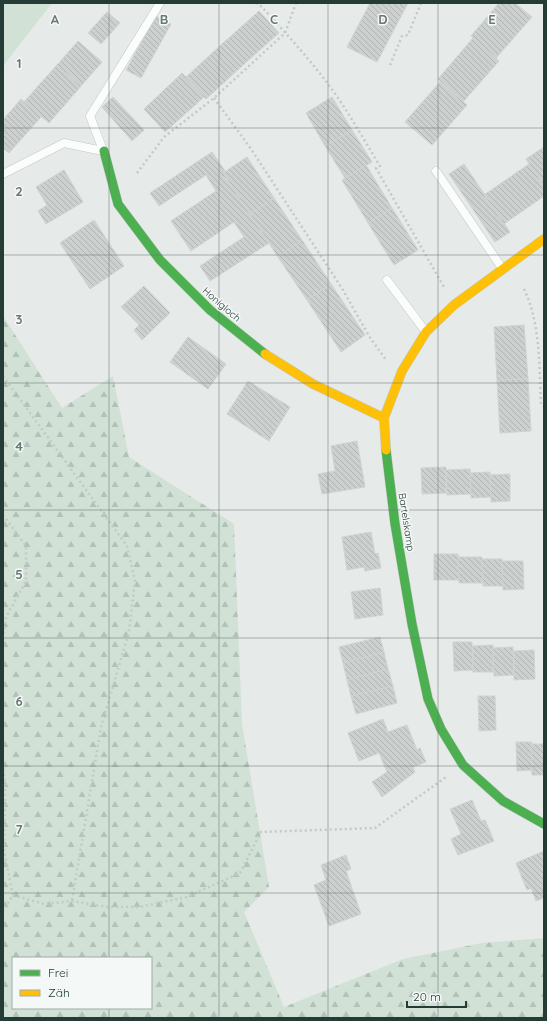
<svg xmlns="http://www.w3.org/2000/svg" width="547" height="1021" font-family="Quicksand,sans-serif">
	<defs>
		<pattern id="forest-firs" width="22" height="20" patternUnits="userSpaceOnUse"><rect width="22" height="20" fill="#d1e1d6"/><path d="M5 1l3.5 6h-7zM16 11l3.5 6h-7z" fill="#b3c2b8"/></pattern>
		<pattern id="building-back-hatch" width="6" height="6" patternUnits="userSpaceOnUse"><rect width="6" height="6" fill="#ccd1cf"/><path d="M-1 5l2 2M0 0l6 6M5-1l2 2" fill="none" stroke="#afb4b2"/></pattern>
	</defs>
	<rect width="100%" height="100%" fill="#e6eae8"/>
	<path fill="url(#forest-firs)" fill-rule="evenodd" d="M 3,316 L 62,408 L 113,376 L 129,457 L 234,524 L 242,724 L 269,887 L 244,912 L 284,1007 L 403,959 L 482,943 L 544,938 L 544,1018 L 3,1018 ZM 13,958 L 151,958 L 151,1008 L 13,1008 Z"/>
	<polygon fill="#d1e1d6" points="3,3 52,3 3,66"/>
	<g fill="url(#building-back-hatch)" stroke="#cfd3d1">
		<polygon points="370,3 408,3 377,62 347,47"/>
		<polygon points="499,3 515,3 532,17 496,58 471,36"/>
		<polygon points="259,11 279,33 242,66 222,44"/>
		<polygon points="107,12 120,23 101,44 88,33"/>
		<polygon points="156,16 171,24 141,78 126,70"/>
		<polygon points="473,38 499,61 463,102 438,79"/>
		<polygon points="78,41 102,62 81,86 57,65"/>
		<polygon points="222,44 242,66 206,99 186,77"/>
		<polygon points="57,65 81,86 63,107 39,85"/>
		<polygon points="182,73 204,97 165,132 144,109"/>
		<polygon points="440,82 467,105 432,145 405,122"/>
		<polygon points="39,85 63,107 49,123 24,102"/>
		<polygon points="113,97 144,130 132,141 102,107"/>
		<polygon points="332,97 352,130 325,146 306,113"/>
		<polygon points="21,99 41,117 9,153 3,148 3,120"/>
		<polygon points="352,130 372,162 345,178 325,146"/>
		<polygon points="544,147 544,186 526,159"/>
		<polygon points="212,152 225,171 223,173 269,243 210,281 200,266 244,237 234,222 191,251 171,221 216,191 206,175 159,206 150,193"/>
		<polygon points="247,157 274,198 250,214 223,173"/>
		<polygon points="464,164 510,232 495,242 449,174"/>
		<polygon points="529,164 544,186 544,196 504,224 484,195"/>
		<polygon points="366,165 392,208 368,223 342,180"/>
		<polygon points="64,170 83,202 46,224 38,211 47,205 36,187"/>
		<polygon points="274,198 302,240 278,257 250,214"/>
		<polygon points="392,208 418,250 394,265 368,223"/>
		<polygon points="94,220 124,266 90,289 60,243"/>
		<polygon points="302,240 331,284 307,300 278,257"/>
		<polygon points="331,284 365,335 341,352 307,300"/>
		<polygon points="144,286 170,313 142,340 134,330 139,325 121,307"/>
		<polygon points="524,325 528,379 497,380 494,327"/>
		<polygon points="188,337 226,364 208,389 170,362"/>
		<polygon points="528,379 531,431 500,433 497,380"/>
		<polygon points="248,381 290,407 269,441 227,414"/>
		<polygon points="357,441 365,487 322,494 318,474 335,471 331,446"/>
		<polygon points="446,467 446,493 422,494 421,468"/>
		<polygon points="470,469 471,494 447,495 446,470"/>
		<polygon points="490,472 491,497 471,498 470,473"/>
		<polygon points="510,474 510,501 491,502 490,475"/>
		<polygon points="371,532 375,554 378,553 381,568 365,571 364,567 347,570 342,537"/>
		<polygon points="434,554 458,554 459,580 434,580"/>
		<polygon points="458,557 482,557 483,583 459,583"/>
		<polygon points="482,559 502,559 503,586 483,586"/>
		<polygon points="502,561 523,561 524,589 503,590"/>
		<polygon points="380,588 383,615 355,619 351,592"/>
		<polygon points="380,637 384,652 343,663 339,647"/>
		<polygon points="453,642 472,642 473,670 454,671"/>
		<polygon points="493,645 493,672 473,672 473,646"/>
		<polygon points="513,647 514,675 494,676 493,648"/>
		<polygon points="534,650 535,679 514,680 514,651"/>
		<polygon points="384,652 388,669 347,680 343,663"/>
		<polygon points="388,669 393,686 351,696 347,680"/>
		<polygon points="393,686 397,703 356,714 351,696"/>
		<polygon points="478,696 495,696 496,730 479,731"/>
		<polygon points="383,719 388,732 407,725 417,750 420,748 426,762 413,767 415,772 382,797 372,782 387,772 379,753 359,761 348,733"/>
		<polygon points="516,742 532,742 532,770 517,771"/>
		<polygon points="531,744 544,744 544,775 532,775"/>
		<polygon points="472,800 481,821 485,820 494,841 458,855 451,839 461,834 450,809"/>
		<polygon points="544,851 544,883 543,883 544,898 536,901 531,888 527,890 516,863"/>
		<polygon points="346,855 351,869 346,871 361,914 329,926 314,885 326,880 321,865"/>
	</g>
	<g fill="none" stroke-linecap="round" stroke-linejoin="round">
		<g stroke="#c3c7c5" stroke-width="9">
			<g id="lane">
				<polyline points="103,150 90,116 160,3"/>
				<polyline points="436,171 502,268"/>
				<polyline points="3,174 64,143 103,151"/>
				<polyline points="387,280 426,332"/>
			</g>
		</g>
		<g stroke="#c1c7c5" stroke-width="10">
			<g id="fast">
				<polyline points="104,151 118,204 160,260 210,310 265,354"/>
				<polyline points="386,450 395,524 412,624 428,699 441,729 463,765 503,801 544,824"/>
			</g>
		</g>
		<g stroke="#c1c7c5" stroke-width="10">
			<g id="slow">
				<polyline points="265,354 313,384 384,418"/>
				<polyline points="386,450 384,418 402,371 426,332 454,305 544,239"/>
			</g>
		</g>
		<g stroke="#c2cac6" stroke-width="2.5" stroke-dasharray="2 3" stroke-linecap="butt">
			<path d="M 256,3 L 259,4 C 284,31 309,58 331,88 C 349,113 364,140 380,166 L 376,168 L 444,287"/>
			<polyline points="390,65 402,36 408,35 421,3"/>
			<polyline points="214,98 251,149 343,290 369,336 386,360"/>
			<polyline points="137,173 164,137 214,98 285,33 296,3"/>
			<path d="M 524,289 C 541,325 539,366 541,405 L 544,406"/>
			<polyline points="3,376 127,546 135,581 129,632 101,727 72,901"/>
			<polyline points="3,515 26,546 26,581 6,617 3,637"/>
			<polyline points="3,764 5,784 4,851 13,895 3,911"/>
			<polyline points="13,895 44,904 72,901 107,907 139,907 187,897 240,873 261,832 375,828 446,777"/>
		</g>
		<use href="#lane" stroke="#fbfcfc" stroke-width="8"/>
		<use href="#fast" stroke="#4caf50" stroke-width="9"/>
		<use href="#slow" stroke="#ffc107" stroke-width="9"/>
	</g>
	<path fill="none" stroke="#697874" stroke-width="1" stroke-opacity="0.55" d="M 109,3 L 109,958M 219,3 L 219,1018M 328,3 L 328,1018M 438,3 L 438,1018M 3,128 L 544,128M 3,255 L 544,255M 3,383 L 544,383M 3,510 L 544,510M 3,638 L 544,638M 3,766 L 544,766M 3,893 L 544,893M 109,1008 L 109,1018"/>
	<g text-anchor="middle" stroke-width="3" stroke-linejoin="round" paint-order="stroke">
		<g font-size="10" fill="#253b35" stroke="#f4f8f6">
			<text transform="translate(222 304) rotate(41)" y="4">Honigloch</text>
			<text transform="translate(407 522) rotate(81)" y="4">Bartelskamp</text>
		</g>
	</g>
	<g font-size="13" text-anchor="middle" font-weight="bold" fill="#697874" stroke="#f4f8f6" stroke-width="3" stroke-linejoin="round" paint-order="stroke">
		<text x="55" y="24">A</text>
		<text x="164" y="24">B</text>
		<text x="274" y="24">C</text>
		<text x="383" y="24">D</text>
		<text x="492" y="24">E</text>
		<text x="19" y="68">1</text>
		<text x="19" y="196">2</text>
		<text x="19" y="324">3</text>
		<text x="19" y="451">4</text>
		<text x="19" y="579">5</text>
		<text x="19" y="706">6</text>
		<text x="19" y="834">7</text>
	</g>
	<rect width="547" height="1021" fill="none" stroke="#253b35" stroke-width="8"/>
	<rect x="12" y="957" width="140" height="52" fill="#f4f8f6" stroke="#a1aca9"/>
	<rect x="20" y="970" width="20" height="6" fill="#4caf50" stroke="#a1aca9"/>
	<text x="48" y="977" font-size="12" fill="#253b35">Frei</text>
	<rect x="20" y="990" width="20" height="6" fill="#ffc107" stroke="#a1aca9"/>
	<text x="48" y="997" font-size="12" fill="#253b35">Zäh</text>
	<path d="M407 1001v6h59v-6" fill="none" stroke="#253b35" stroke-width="2"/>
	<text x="413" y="1001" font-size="12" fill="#253b35" stroke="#f4f8f6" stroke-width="3" paint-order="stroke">20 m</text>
</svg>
